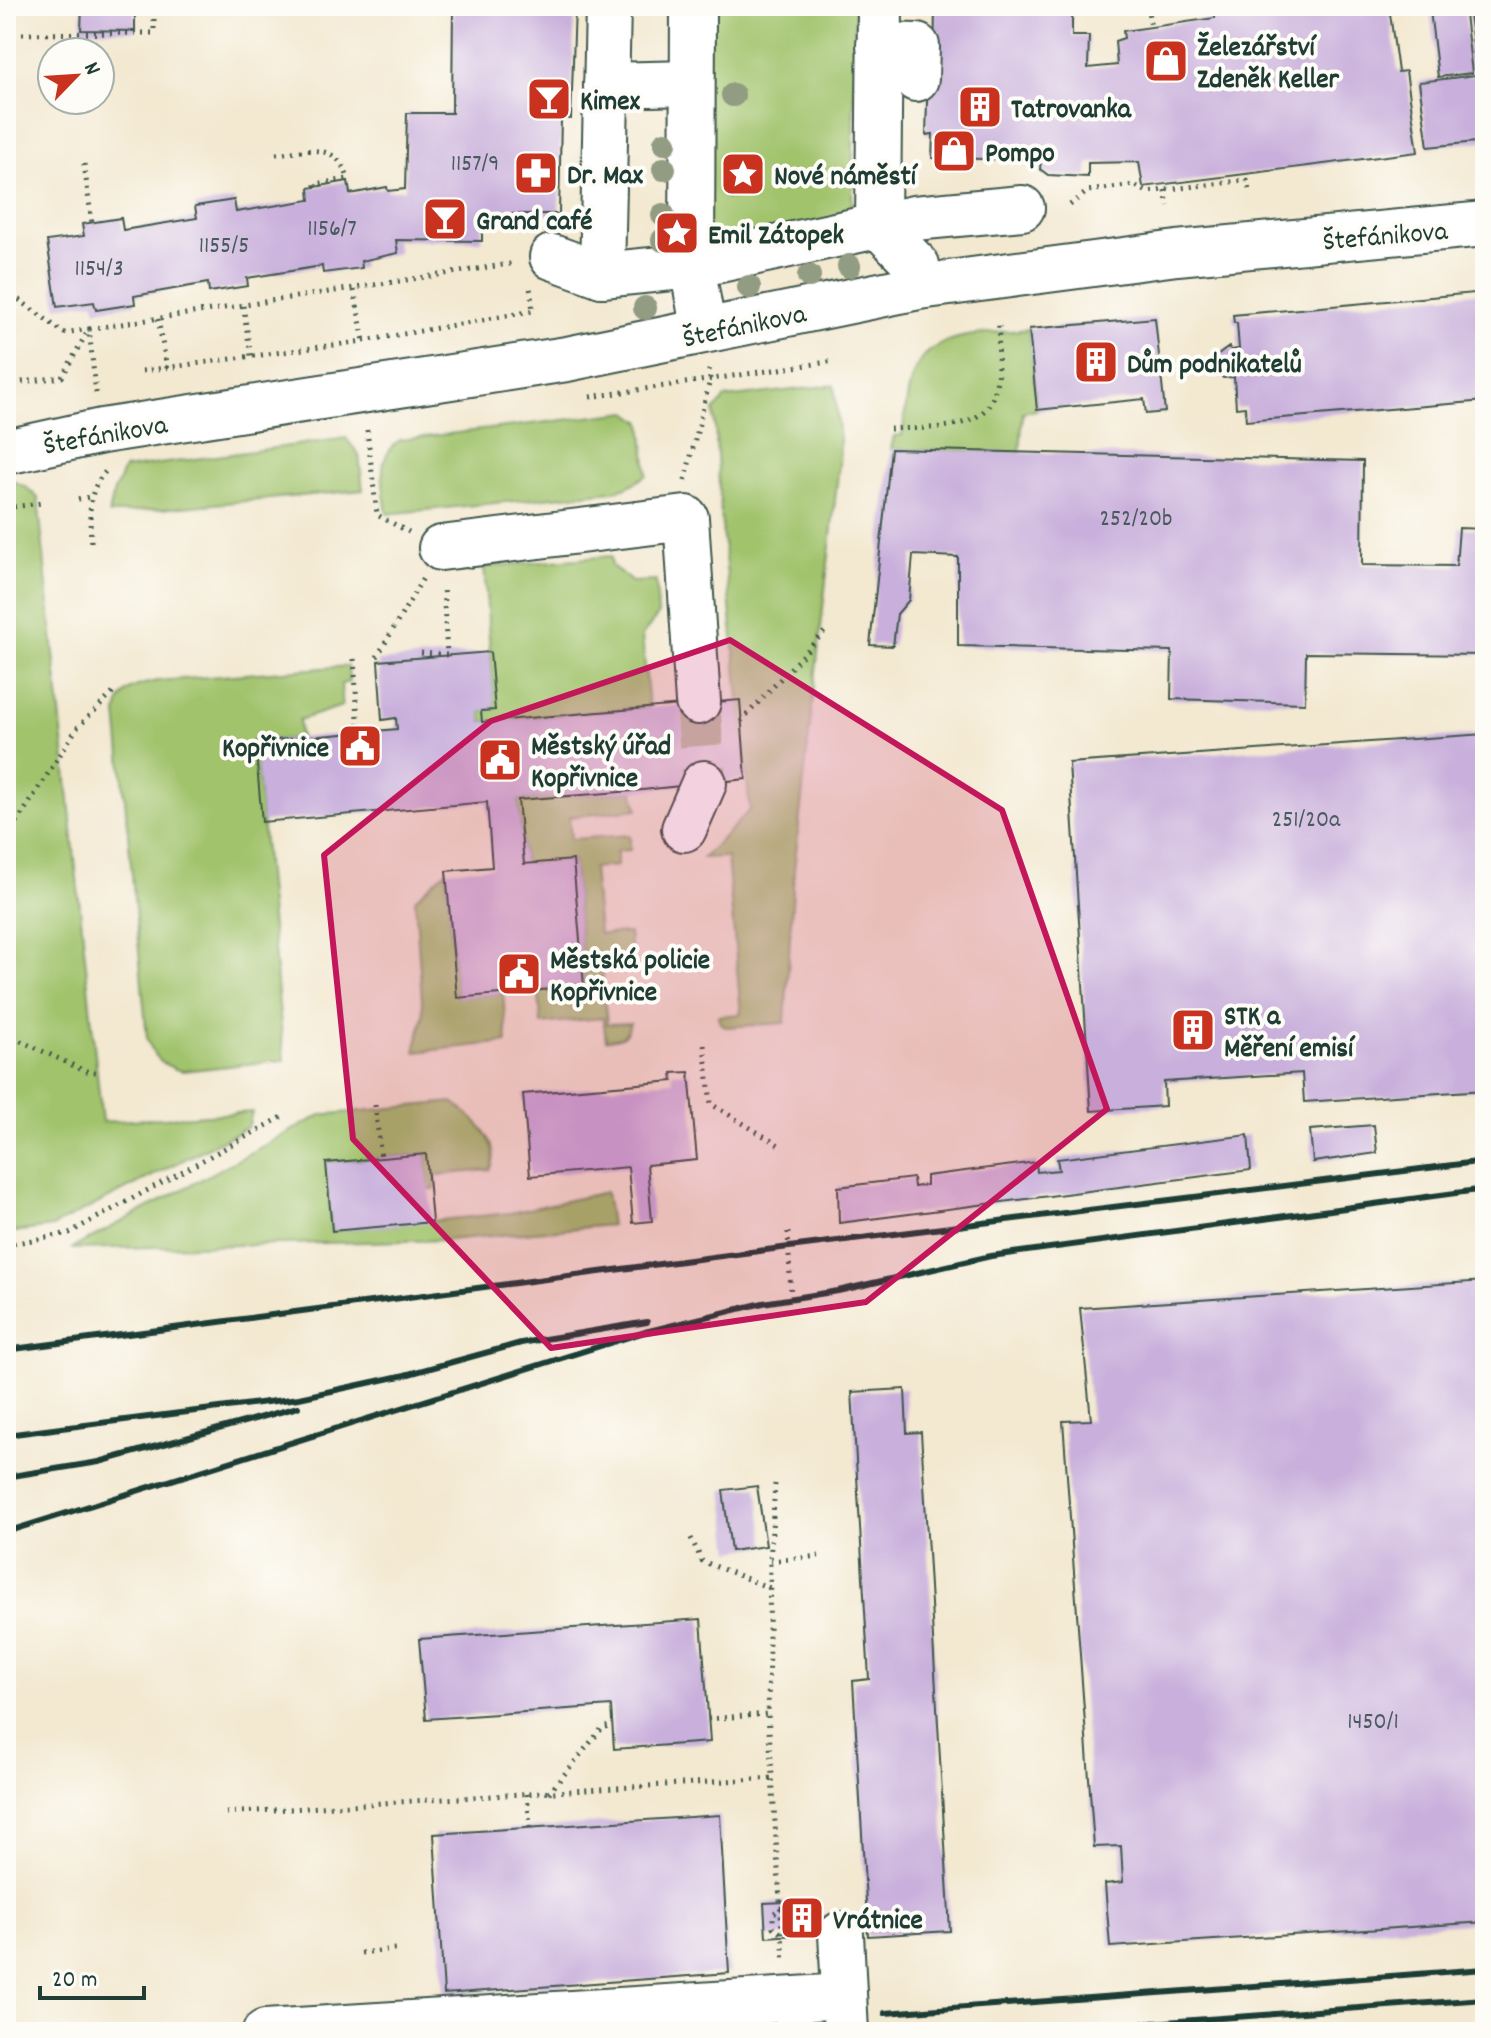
<svg xmlns="http://www.w3.org/2000/svg" width="1491" height="2038" font-family="Dekko,sans-serif">
	<rect width="100%" height="100%" fill="#fdfcf7"/>
	<filter id="ink" filterUnits="userSpaceOnUse"><feTurbulence type="fractalNoise" baseFrequency=".0125" numOctaves="2"/><feDisplacementMap in="SourceGraphic" scale="16" xChannelSelector="R" yChannelSelector="G"/><feConvolveMatrix kernelMatrix="1 2 1 2 8 2 1 2 1" color-interpolation-filters="sRGB"/></filter>
	<filter id="wash" filterUnits="userSpaceOnUse"><feTurbulence type="fractalNoise" baseFrequency=".006" numOctaves="4" result="noise"/><feDisplacementMap in="SourceGraphic" scale="32" xChannelSelector="R" yChannelSelector="G"/><feGaussianBlur stdDeviation="1.8" result="paint"/><feColorMatrix in="noise" values="0 0 0 0 0 0 0 0 0 0 0 0 0 0 0 0 0 1.4 0 .05"/><feComposite in="paint" operator="in"/></filter>
	<g filter="url(#wash)">
		<rect width="100%" height="100%" fill="#f3e8d0"/>
		<g fill="#a1c36c" stroke="#608050" stroke-width="2">
			<polygon points="705,6 855,6 852,220 701,245"/>
			<path d="M 1029,329 L 1037,410 L 1023,412 L 1020,453 L 891,449 L 894,436 L 902,435 C 906,414 906,387 916,368 C 934,330 993,334 1029,329 Z"/>
			<polygon points="834,385 840,441 839,464 794,870 785,1023 727,1027 720,1023 718,1016 741,1014 727,857 703,858 750,810 721,515 714,411 725,398"/>
			<path d="M 628,412 L 642,422 L 647,475 L 627,487 L 613,491 L 387,514 C 384,488 374,457 400,440 Z"/>
			<polygon points="346,438 359,455 363,490 109,514 114,491 124,469"/>
			<polygon points="6,478 26,487 38,498 102,1122 252,1112 248,1127 52,1227 6,1233"/>
			<polygon points="611,556 612,566 632,582 656,581 658,615 642,636 649,707 482,722 481,711 494,709 484,567"/>
			<path d="M 348,666 L 349,682 L 341,684 L 342,706 L 299,720 L 300,738 L 255,742 L 284,1060 L 182,1071 C 163,1066 153,1057 147,1038 L 117,713 C 121,688 134,686 157,681 Z"/>
			<path d="M 633,791 L 638,809 L 569,817 L 571,839 L 630,835 L 630,850 L 617,851 L 617,866 L 593,868 L 599,934 L 629,933 L 631,955 L 601,958 L 607,1024 L 630,1023 C 626,1038 621,1039 606,1040 L 603,1018 L 541,1024 L 539,990 L 584,986 L 573,860 L 524,864 L 518,800 Z"/>
			<polygon points="446,871 457,997 503,994 507,1042 415,1052 423,1015 415,899"/>
			<path d="M 453,1102 C 471,1116 505,1143 490,1170 L 436,1175 L 435,1189 L 429,1190 L 426,1154 L 327,1163 L 332,1231 L 510,1213 L 606,1192 L 611,1225 L 447,1240 L 71,1249 L 321,1115 Z"/>
		</g>
		<g id="blocks">
			<g fill="#c9b0dc">
				<polygon points="82,6 135,6 135,31 81,30"/>
				<polygon points="453,6 575,6 571,119 561,118 559,214 482,214 482,241 396,240 398,253 361,261 362,268 323,273 322,266 247,278 248,286 209,292 208,283 134,296 135,304 96,310 94,302 57,307 47,241 84,236 82,224 121,218 123,230 197,218 195,206 202,205 234,200 236,212 310,200 309,188 348,181 350,194 387,187 388,191 405,189 407,113 452,113"/>
				<polygon points="935,6 1072,6 1072,36 1089,36 1088,68 1117,65 1115,41 1124,38 1123,31 1215,18 1215,8 1231,6 1389,6 1398,72 1406,71 1418,152 1143,187 1139,162 1088,163 1088,177 1048,175 1040,169 1041,160 932,158 933,134 926,135 928,69 934,67"/>
				<polygon points="1464,6 1472,73 1438,77 1430,10"/>
				<polygon points="1468,6 1485,6 1485,141 1428,147 1419,82 1477,75"/>
				<polygon points="1485,292 1485,401 1246,421 1245,407 1236,408 1234,377 1223,378 1210,361 1229,347 1231,350 1239,349 1237,323 1234,323 1233,315"/>
				<polygon points="1155,318 1165,412 1146,414 1144,399 1037,410 1029,329"/>
				<polygon points="891,449 1363,461 1362,565 1456,566 1459,528 1485,529 1485,655 1306,653 1305,703 1171,699 1172,651 958,646 958,557 913,555 909,600 897,614 893,646 870,645"/>
				<polygon points="490,652 495,710 481,711 482,722 740,700 746,779 633,791 518,800 524,864 573,860 584,986 457,998 446,871 492,867 487,802 262,822 255,742 397,729 396,718 382,720 378,661"/>
				<polygon points="1485,734 1485,1090 1304,1102 1302,1073 1164,1082 1165,1106 1091,1111 1069,763"/>
				<polygon points="689,1072 697,1160 647,1165 652,1221 633,1223 628,1167 530,1176 523,1094 673,1081 672,1073"/>
				<polygon points="1374,1125 1377,1153 1313,1162 1310,1130"/>
				<polygon points="1248,1135 1251,1170 839,1223 838,1187 913,1178 914,1187 926,1185 926,1176 1036,1162 1037,1172 1059,1170 1057,1159"/>
				<polygon points="426,1154 432,1222 332,1231 326,1163"/>
				<polygon points="1485,1281 1485,1922 1110,1947 1105,1884 1123,1882 1121,1846 1094,1847 1063,1421 1091,1420 1080,1308"/>
				<polygon points="905,1389 907,1433 921,1432 950,1931 868,1936 853,1681 869,1679 852,1392"/>
				<polygon points="757,1486 766,1546 731,1551 723,1490"/>
				<polygon points="701,1619 710,1742 614,1749 611,1706 426,1719 419,1639"/>
				<polygon points="720,1815 729,1973 444,1994 434,1834"/>
				<polygon points="808,1901 810,1934 766,1937 764,1903"/>
			</g>
		</g>
	</g>
	<g filter="url(#ink)">
		<use href="#blocks" fill-opacity="0" stroke="#3f574b" stroke-width="2"/>
		<g fill="none" stroke-linecap="round" stroke-linejoin="round">
			<polyline stroke="#c9c6b1" stroke-width="44" stroke-dasharray="44 22" stroke-linecap="butt" points="698,702 704,783"/>
			<g stroke="#3f574b" stroke-width="48">
				<g id="minor">
					<polyline points="693,6 692,266 700,310"/>
					<polyline points="880,6 878,225 917,265"/>
					<polyline points="879,45 917,46 916,79"/>
					<polyline points="606,85 692,83"/>
					<polyline points="552,257 602,275 692,266 914,218 1022,208"/>
					<polyline points="602,275 608,6"/>
					<polyline points="6,452 102,431 567,359 919,287 1177,253 1485,224"/>
					<polyline points="441,548 686,518 698,702"/>
					<polyline points="684,829 704,783"/>
					<polyline points="841,1934 846,2032"/>
					<polyline points="265,2032 844,1996"/>
				</g>
			</g>
			<g stroke="#3f574b" stroke-width="5" stroke-dasharray="2 6" stroke-linecap="butt">
				<polyline points="1147,6 1151,27"/>
				<polyline points="6,34 154,33 154,6"/>
				<path d="M 276,154 C 306,151 338,141 348,179 L 315,184 L 315,187"/>
				<polyline points="84,164 92,223"/>
				<polyline points="1165,190 1168,206"/>
				<polyline points="1070,205 1088,191 1134,185 1147,192 1247,180 1249,191"/>
				<polyline points="6,290 64,333 89,329 96,394"/>
				<polyline points="354,290 364,341"/>
				<polyline points="243,306 251,356"/>
				<polyline points="158,319 167,368"/>
				<polyline points="142,371 364,341 533,311 530,287"/>
				<polyline points="6,384 62,377 89,329 516,263"/>
				<polyline points="590,397 835,361"/>
				<path d="M 890,429 C 921,427 979,434 993,397 C 1000,379 998,342 999,322"/>
				<polyline points="367,430 377,515 409,532"/>
				<polyline points="685,480 710,380 709,369"/>
				<polyline points="78,499 90,497"/>
				<polyline points="6,508 41,503"/>
				<path d="M 91,542 C 90,515 86,491 107,470"/>
				<polyline points="421,653 447,655 443,587"/>
				<polyline points="377,657 423,578"/>
				<polyline points="354,659 359,733"/>
				<polyline points="741,721 826,630"/>
				<polyline points="6,834 14,827 77,728 113,693"/>
				<polyline points="6,1034 85,1071 96,1072"/>
				<polyline points="704,1045 711,1104 782,1147"/>
				<polyline points="375,1105 381,1158"/>
				<polyline points="788,1232 791,1299"/>
				<polyline points="6,1245 69,1233 284,1116"/>
				<polyline points="775,1484 770,1561 768,1714 784,1963"/>
				<polyline points="691,1538 702,1561 770,1588"/>
				<polyline points="770,1561 819,1556"/>
				<polyline points="708,1719 768,1714"/>
				<polyline points="549,1793 603,1727 612,1726"/>
				<polyline points="527,1794 530,1827"/>
				<polyline points="226,1813 773,1778"/>
				<polygon points="781,1908 786,1913 787,1928 782,1934 773,1927 773,1914"/>
				<polyline points="361,1953 395,1949"/>
			</g>
			<use href="#minor" stroke="#fff" stroke-width="44"/>
			<g stroke="#1f3d34" stroke-width="6">
				<polyline points="6,1350 789,1247 1485,1161"/>
				<polyline points="6,1435 299,1398 405,1375 521,1343 647,1322"/>
				<polyline points="6,1477 99,1462 298,1407"/>
				<polyline points="6,1532 645,1332 763,1303 838,1291 991,1256 1485,1189"/>
				<polyline points="885,2013 1485,1969"/>
				<polyline points="1025,2032 1485,1999"/>
			</g>
		</g>
		<g fill="#919c82">
			<circle cx="733" cy="95" r="12"/>
			<circle cx="665" cy="143" r="12"/>
			<circle cx="664" cy="169" r="12"/>
			<circle cx="737" cy="189" r="12"/>
			<circle cx="663" cy="215" r="12"/>
			<circle cx="663" cy="240" r="12"/>
			<circle cx="849" cy="266" r="12"/>
			<circle cx="809" cy="276" r="12"/>
			<circle cx="749" cy="287" r="12"/>
			<circle cx="645" cy="308" r="12"/>
		</g>
	</g>
	<path fill="#c2185b" fill-opacity="0.2" stroke="#c2185b" stroke-width="6" stroke-linejoin="round" d="M 730,640 L 1002,810 L 1107,1109 L 866,1302 L 551,1348 L 353,1139 L 324,855 L 491,721 Z"/>
	<defs>
		<g id="shop-square" transform="scale(2.3)"><rect x="-9" y="-9" width="18" height="18" rx="4" fill="#c8321e" stroke="#fdfcf7"/><path d="M-5-2.5h2.3a2.7 3.5 0 0 1 5.4 0H5L5.5 6h-11ZM-1.5-2.5h3a1.5 2.3 0 0 0-3 0Z" fill="#fff"/></g>
		<g id="bar-square" transform="scale(2.3)"><rect x="-9" y="-9" width="18" height="18" rx="4" fill="#c8321e" stroke="#fdfcf7"/><path d="M-6-5H6L.8 .8V4.5H3.5V6h-7V4.5H-.8V.8Z" fill="#fff"/></g>
		<g id="building-square" transform="scale(2.3)"><rect x="-9" y="-9" width="18" height="18" rx="4" fill="#c8321e" stroke="#fdfcf7"/><path d="M-4-6H4V6H1V3H-1V6H-4ZM-2.5-4.3h1.7v1.8h-1.7ZM.8-4.3h1.7v1.8H.8ZM-2.5-1h1.7V.8h-1.7ZM.8-1h1.7V.8H.8Z" fill="#fff"/></g>
		<g id="pharmacy-square" transform="scale(2.3)"><rect x="-9" y="-9" width="18" height="18" rx="4" fill="#c8321e" stroke="#fdfcf7"/><path d="M-2-6h4v4h4v4h-4v4h-4v-4h-4v-4h4Z" fill="#fff"/></g>
		<g id="sight-square" transform="scale(2.3)"><rect x="-9" y="-9" width="18" height="18" rx="4" fill="#c8321e" stroke="#fdfcf7"/><path d="M0-6L1.8-2.2L6-1.7L2.9 1.2L3.7 5.4L0 3.3L-3.7 5.4L-2.9 1.2L-6-1.7L-1.8-2.2Z" fill="#fff"/></g>
		<g id="civic-square" transform="scale(2.3)"><rect x="-9" y="-9" width="18" height="18" rx="4" fill="#c8321e" stroke="#fdfcf7"/><path d="M-.6-6.5H3V-4.5H.6V-3L4-1V1h2V6H-6V1h2V-1L-.6-3ZM-1.2 2.5V6h2.4V2.5Z" fill="#fff"/></g>
	</defs>
	<g fill-rule="evenodd">
		<use href="#shop-square" x="1166" y="61"/>
		<use href="#bar-square" x="549" y="99"/>
		<use href="#building-square" x="980" y="107"/>
		<use href="#shop-square" x="954" y="151"/>
		<use href="#pharmacy-square" x="536" y="173"/>
		<use href="#sight-square" x="743" y="174"/>
		<use href="#bar-square" x="445" y="219"/>
		<use href="#sight-square" x="677" y="233"/>
		<use href="#building-square" x="1096" y="362"/>
		<use href="#civic-square" x="360" y="746"/>
		<use href="#civic-square" x="500" y="760"/>
		<use href="#civic-square" x="519" y="974"/>
		<use href="#building-square" x="1193" y="1030"/>
		<use href="#building-square" x="802" y="1918"/>
	</g>
	<g text-anchor="middle" stroke-width="8" stroke-linejoin="round" paint-order="stroke">
		<g font-size="24" fill="#4a5a5e">
			<text x="475" y="170">1157/9</text>
			<text x="332" y="235">1156/7</text>
			<text x="224" y="252">1155/5</text>
			<text x="99" y="275">1154/3</text>
			<text x="1136" y="525">252/20b</text>
			<text x="1306" y="826">251/20a</text>
			<text x="1373" y="1728">1450/1</text>
		</g>
		<g font-size="28" font-weight="bold" fill="#1f3d34" stroke="#fdfcf7" text-anchor="start">
			<text x="1197" y="55">Železářství<tspan x="1197" dy="32">Zdeněk Keller</tspan></text>
			<text x="580" y="109">Kimex</text>
			<text x="1011" y="117">Tatrovanka</text>
			<text x="985" y="161">Pompo</text>
			<text x="567" y="183">Dr. Max</text>
			<text x="774" y="184">Nové náměstí</text>
			<text x="476" y="229">Grand café</text>
			<text x="708" y="243">Emil Zátopek</text>
			<text x="1127" y="372">Dům podnikatelů</text>
			<text x="531" y="754">Městský úřad<tspan x="531" dy="32">Kopřivnice</tspan></text>
			<text x="329" y="756" text-anchor="end">Kopřivnice</text>
			<text x="550" y="968">Městská policie<tspan x="550" dy="32">Kopřivnice</tspan></text>
			<text x="1224" y="1024">STK a<tspan x="1224" dy="32">Měření emisí</tspan></text>
			<text x="833" y="1928">Vrátnice</text>
		</g>
		<g font-size="28" fill="#1f3d34" stroke="#fdfcf7">
			<text transform="translate(1385 234) rotate(-5)" y="10">Štefánikova</text>
			<text transform="translate(744 324) rotate(-12)" y="10">Štefánikova</text>
			<text transform="translate(105 433) rotate(-10)" y="10">Štefánikova</text>
		</g>
	</g>
	<rect width="1491" height="2038" fill="none" stroke="#fdfcf7" stroke-width="32"/>
	<g transform="translate(76 76) rotate(65)"><circle r="38" fill="#fdfcf7" stroke="#a4b0a9" stroke-width="2"/>
	<path d="M0-6L14 30L0 20L-14 30Z" fill="#c8321e"/>
	<text y="-12" font-size="22" font-weight="bold" text-anchor="middle" fill="#1f3d34">N</text>
	</g>
	<path d="M40 1986v12h104v-12" fill="none" stroke="#1f3d34" stroke-width="4"/>
	<text x="52" y="1986" font-size="24" fill="#1f3d34" stroke="#fdfcf7" stroke-width="6" paint-order="stroke">20 m</text>
</svg>
